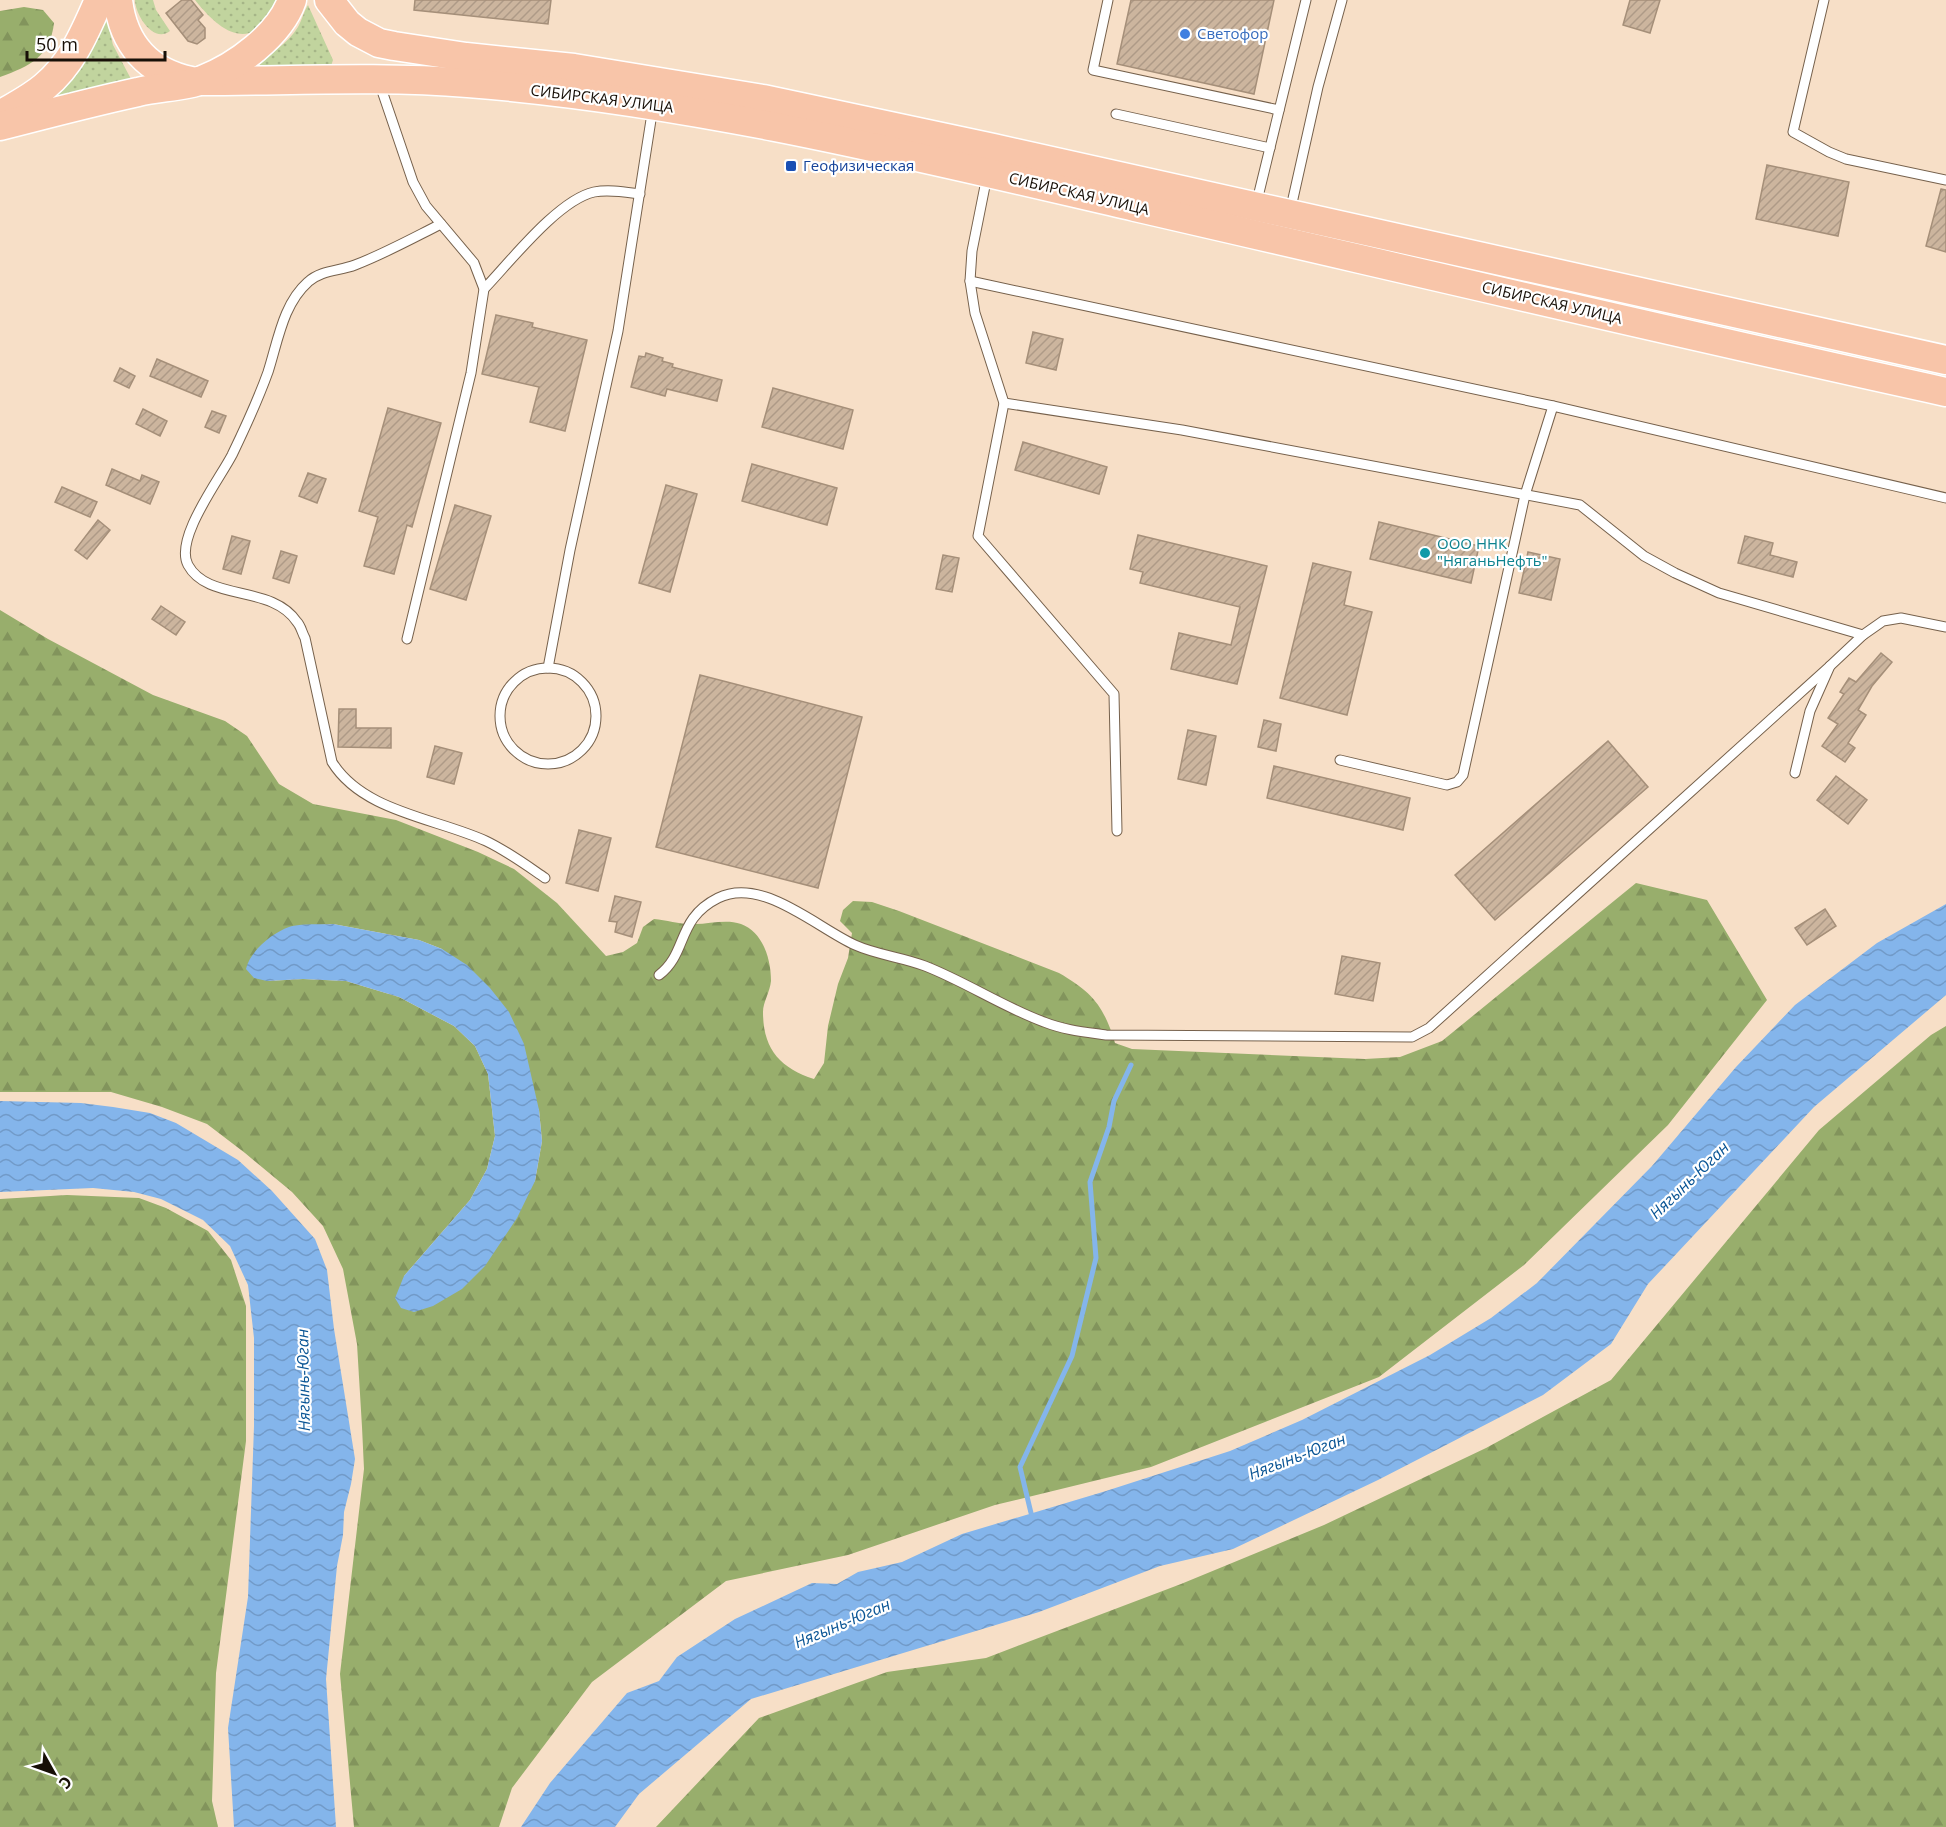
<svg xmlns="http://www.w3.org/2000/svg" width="1946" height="1827" font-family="'Open Sans',sans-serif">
	<defs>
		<pattern id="grass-dots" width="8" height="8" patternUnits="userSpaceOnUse" patternTransform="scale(1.5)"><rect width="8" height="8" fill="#c1d49e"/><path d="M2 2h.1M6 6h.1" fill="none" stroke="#a5b587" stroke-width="1.8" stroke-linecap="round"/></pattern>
		<pattern id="forest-firs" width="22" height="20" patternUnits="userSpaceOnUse" patternTransform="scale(1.5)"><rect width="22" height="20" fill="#98ae6c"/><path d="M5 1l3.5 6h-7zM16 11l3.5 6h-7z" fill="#82945c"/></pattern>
		<pattern id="water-waves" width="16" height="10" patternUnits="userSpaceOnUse" patternTransform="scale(1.5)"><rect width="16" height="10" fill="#84b5eb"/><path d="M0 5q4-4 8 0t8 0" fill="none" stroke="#719ac8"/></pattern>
		<pattern id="building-hatch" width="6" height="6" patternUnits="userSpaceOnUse" patternTransform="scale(1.5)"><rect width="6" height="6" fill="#ccb59e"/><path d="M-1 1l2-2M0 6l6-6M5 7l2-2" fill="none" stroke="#ae9a87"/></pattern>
	</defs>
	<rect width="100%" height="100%" fill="#f7dfc7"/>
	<g fill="url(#grass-dots)">
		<path d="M 135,0 L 153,0 L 156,10 L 170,31 C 153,44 135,14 135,0 Z"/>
		<path d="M 195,0 L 279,0 C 255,53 224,37 195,0 Z"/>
		<path d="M 308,5 L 333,60 L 331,66 L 249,68 C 267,56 286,46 298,27 C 302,20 304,11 308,5 Z"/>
		<path d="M 106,16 L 113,45 L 131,79 L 32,109 C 44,101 56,94 67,84 C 87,66 96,40 106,16 Z"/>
	</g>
	<g fill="url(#forest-firs)" fill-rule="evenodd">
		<path d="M 24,7 L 43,10 L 54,23 C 50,57 30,66 0,77 L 0,11 Z"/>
		<path d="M 0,610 L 48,639 L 153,695 L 225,721 L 247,736 L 279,784 L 313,804 L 396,820 L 478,852 L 514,869 L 557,903 L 606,956 L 623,952 L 637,943 L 643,927 L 654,919 C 667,920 682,925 695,924 C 710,924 726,919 741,924 C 763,932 771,959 771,981 C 770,992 763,1002 763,1012 C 763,1049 780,1068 814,1079 L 824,1063 L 828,1026 L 838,984 L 848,958 L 852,933 L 840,921 L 843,910 L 853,901 L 872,902 L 899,911 L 1059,973 C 1092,992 1104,1006 1115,1043 L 1132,1049 L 1365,1059 L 1400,1057 L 1442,1041 L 1636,883 L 1707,900 L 1767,1000 L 1668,1125 L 1524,1265 L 1379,1377 L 1151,1467 L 995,1505 L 848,1555 L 726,1581 L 592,1682 L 512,1788 L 499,1827 L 354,1827 L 340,1674 L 364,1469 L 362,1427 L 357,1344 L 343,1269 L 323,1226 L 292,1192 L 245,1153 L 207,1124 L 162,1107 L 111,1092 L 0,1092 ZM 333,924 L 419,940 L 442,949 L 539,1110 L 542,1141 L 535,1181 L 404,1276 L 470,1200 L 487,1169 L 495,1136 L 488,1074 L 475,1046 L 454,1026 L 399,997 L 346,981 L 303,979 L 267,981 L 290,927 Z"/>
		<polygon points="1946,1026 1946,1827 656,1827 759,1718 887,1672 986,1658 1181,1584 1324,1525 1486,1448 1611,1380 1819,1130 1931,1035"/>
		<polygon points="67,1195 139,1198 166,1208 208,1231 231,1260 246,1306 246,1441 216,1673 212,1801 218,1827 0,1827 0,1199"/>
	</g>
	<g fill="url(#water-waves)">
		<polygon points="1946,904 1946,995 1814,1107 1648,1284 1611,1344 1543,1395 1378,1480 1233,1549 1160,1566 1039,1612 751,1699 639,1794 615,1827 521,1827 550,1783 627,1693 659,1681 677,1657 735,1619 812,1583 837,1584 858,1572 902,1562 962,1534 1106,1491 1230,1451 1302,1420 1430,1355 1491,1318 1537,1283 1652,1166 1736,1067 1795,1005 1877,943"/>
		<path d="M 333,924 L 419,940 L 442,949 L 467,965 L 490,988 L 509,1012 L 524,1044 L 539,1110 L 542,1141 L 535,1181 L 517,1218 L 485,1266 L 462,1289 L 433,1306 L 414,1312 L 401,1308 L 395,1298 L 404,1276 L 470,1200 L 487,1169 L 495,1136 L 488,1074 L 475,1046 L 454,1026 L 399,997 L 346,981 L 303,979 L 267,981 L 254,978 L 246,969 C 250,951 272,933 289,927 C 302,923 320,925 333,924 Z"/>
		<polygon points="0,1101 81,1103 113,1107 150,1113 176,1123 238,1160 272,1191 315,1239 327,1270 334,1329 355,1459 351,1484 344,1512 343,1535 337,1566 326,1679 336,1827 234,1827 228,1728 248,1597 254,1426 254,1338 248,1285 230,1246 203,1220 161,1199 134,1192 93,1188 0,1192"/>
	</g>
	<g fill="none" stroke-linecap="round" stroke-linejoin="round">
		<polyline stroke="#84b5eb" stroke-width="5" points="1031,1513 1020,1467 1072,1356 1096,1258 1090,1182 1109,1127 1114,1101 1131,1065"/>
	</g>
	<g fill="url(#building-hatch)" stroke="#a58f79" stroke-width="1.5">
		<polygon points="182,0 191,0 203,15 198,20 205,28 205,38 197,44 188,41 166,13"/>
		<polygon points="415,0 551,0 548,24 414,10"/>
		<polygon points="1131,0 1274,0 1254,94 1117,64"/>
		<polygon points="1630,0 1660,0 1650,33 1623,25"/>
		<polygon points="1767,165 1849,182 1838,236 1756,219"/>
		<polygon points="1941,189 1946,190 1946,252 1926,246"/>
		<polygon points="496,315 533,323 532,327 587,340 565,431 530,422 539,387 482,374"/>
		<polygon points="1033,332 1063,339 1056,370 1026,363"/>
		<polygon points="646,353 663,358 662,361 673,364 672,367 722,380 717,401 667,389 665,396 631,387 639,356 645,357"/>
		<polygon points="157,359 208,381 201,397 150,376"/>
		<polygon points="120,368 135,376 129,388 114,381"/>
		<polygon points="773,388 853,410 843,449 762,427"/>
		<polygon points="388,408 441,423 412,527 407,525 394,574 364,566 378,517 359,511"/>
		<polygon points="143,409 167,421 160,436 136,424"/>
		<polygon points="212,411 226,416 219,433 205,427"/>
		<polygon points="1023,442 1107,467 1099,494 1015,470"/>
		<polygon points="752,464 837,488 827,525 742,501"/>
		<polygon points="112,469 140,481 142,475 159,482 150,504 106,485"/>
		<polygon points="308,473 326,479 317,503 299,496"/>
		<polygon points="666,485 697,494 670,592 639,583"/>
		<polygon points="62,487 97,502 90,517 55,502"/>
		<polygon points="455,505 491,516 466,600 430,589"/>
		<polygon points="98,520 110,530 87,559 75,550"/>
		<polygon points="1379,522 1479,546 1471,583 1370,559"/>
		<polygon points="1138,535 1267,566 1237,684 1171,669 1179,633 1231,645 1240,607 1140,583 1143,572 1130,569"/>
		<polygon points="232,536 250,541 241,574 223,569"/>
		<polygon points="1745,536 1773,543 1770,555 1797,562 1793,577 1738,563"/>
		<polygon points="281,551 297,556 289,583 273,578"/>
		<polygon points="1528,552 1560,559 1551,600 1519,593"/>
		<polygon points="943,555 959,558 952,592 936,589"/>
		<polygon points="1313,563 1351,572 1344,605 1372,612 1347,715 1280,698"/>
		<polygon points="161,606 185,622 176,635 152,619"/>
		<polygon points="1881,653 1892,662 1872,686 1858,710 1866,715 1848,743 1855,748 1845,762 1822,746 1838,724 1828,718 1844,694 1840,692 1849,678 1856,682"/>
		<polygon points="700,675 862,717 818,888 656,847"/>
		<polygon points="339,709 356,709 356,728 391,728 391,748 338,747"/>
		<polygon points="1264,720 1281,724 1276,751 1258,747"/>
		<polygon points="1188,730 1216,736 1206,785 1178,779"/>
		<polygon points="1608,741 1648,787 1495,920 1455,875"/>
		<polygon points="435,746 462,753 454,784 427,777"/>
		<polygon points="1274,766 1410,798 1403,830 1267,798"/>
		<polygon points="1836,776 1867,800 1848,824 1817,800"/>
		<polygon points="579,830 611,838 598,891 566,883"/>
		<polygon points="615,896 641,902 632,937 615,932 617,922 609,921"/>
		<polygon points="1825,909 1836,926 1807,945 1795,928"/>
		<polygon points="1342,956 1380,963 1373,1001 1335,994"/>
	</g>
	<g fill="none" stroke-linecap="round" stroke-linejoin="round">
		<g stroke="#76614c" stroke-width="11">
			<g id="lane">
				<polyline points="1108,0 1093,70 1279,110"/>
				<polyline points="1824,0 1793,132 1829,152 1846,159 1946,180"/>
				<polyline points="379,82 413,182 426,206 474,263 484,289 471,373 407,639"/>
				<polyline points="1116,114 1270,148"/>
				<polyline points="987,176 972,251 970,281 975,313 1004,403 978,536 1114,694 1117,831"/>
				<polyline points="1256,205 1306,0"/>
				<polyline points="1290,212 1318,87 1342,0"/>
				<path d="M 441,224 C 413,238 384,254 355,265 C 340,271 321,270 308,282 C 283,304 278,341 268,372 C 258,400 245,428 232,455 C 219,480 174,539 188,565 C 208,602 272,584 297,622 C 301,626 302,633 305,638 L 332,762 C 363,812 436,818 486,841 C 507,851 526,865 545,878"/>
				<polyline points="970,281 1553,406 1946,498"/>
				<path d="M 484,289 C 510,262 558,200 594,192 C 609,189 625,192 640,194"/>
				<polyline points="1004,403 1182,430 1580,505 1644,556 1675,573 1719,593 1863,635"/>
				<circle cx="548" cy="716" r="48"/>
				<polyline points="548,668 570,550 618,331 653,107"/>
				<polyline points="1340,760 1447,785 1457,782 1463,775 1525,495 1553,406"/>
				<polyline points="1795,773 1810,711 1830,666 1863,635 1883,621 1901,618 1946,627"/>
				<path d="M 659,975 C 688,953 676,919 718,898 C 762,876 817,928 855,945 C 877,955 902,957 925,966 C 966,982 1003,1007 1044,1022 C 1064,1030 1085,1032 1106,1035 L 1412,1037 L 1429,1028 L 1830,666"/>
			</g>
		</g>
		<g stroke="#fff" stroke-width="31">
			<g id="primary">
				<path d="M 118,0 C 123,44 148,72 191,81"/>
				<polyline points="329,0 347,23 358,32 379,43 394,46 466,57 574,68 763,99 993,148 1946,360"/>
				<path d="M 200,81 C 289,81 379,76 468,83 C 694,101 915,156 1135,207 C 1405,269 1675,333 1946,392"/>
				<path d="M 0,115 C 15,106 31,98 44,87 C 72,64 85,32 99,0"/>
				<path d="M 0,126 C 46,114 92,102 138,92 C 157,87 185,87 202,80 C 236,67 280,35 292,0"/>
			</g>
		</g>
		<use href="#lane" stroke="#fff" stroke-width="9"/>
		<use href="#primary" stroke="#f8c5a9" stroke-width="28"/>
	</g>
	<circle fill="#3f7fe0" stroke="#fff" stroke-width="2" cx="1185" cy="34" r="6"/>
	<rect fill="#1a4fb4" stroke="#fff" stroke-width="2" x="785" y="160" width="12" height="12" rx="3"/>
	<circle fill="#0f9aa8" stroke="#fff" stroke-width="2" cx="1425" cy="553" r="6"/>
	<g text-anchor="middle" stroke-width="4.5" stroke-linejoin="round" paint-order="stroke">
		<g font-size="15" fill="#366cbe" stroke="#fff" text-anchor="start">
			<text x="1197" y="39">Светофор</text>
		</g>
		<g font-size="15" fill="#170f07" stroke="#fff">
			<text transform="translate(602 99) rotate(7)" y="5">СИБИРСКАЯ УЛИЦА</text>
			<text transform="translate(1079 194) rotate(13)" y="5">СИБИРСКАЯ УЛИЦА</text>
			<text transform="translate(1552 303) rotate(13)" y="5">СИБИРСКАЯ УЛИЦА</text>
		</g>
		<g font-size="15" fill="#164399" stroke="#fff" text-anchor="start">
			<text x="803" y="171">Геофизическая</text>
		</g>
		<g font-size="15" fill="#0d838f" stroke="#fff" text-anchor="start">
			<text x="1437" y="549">ООО ННК<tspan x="1437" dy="17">"НяганьНефть"</tspan></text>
		</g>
		<g font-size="16" font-style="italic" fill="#0a5595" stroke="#fff">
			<text transform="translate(1689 1180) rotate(-44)" y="6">Нягынь-Юган</text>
			<text transform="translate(303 1380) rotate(-91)" y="6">Нягынь-Юган</text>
			<text transform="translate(1297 1456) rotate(-21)" y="6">Нягынь-Юган</text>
			<text transform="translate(842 1623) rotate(-23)" y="6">Нягынь-Юган</text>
		</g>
	</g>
	<g transform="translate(54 1773) rotate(130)" stroke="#ffffff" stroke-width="4.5" paint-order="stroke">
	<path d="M0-4.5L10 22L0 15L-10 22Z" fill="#170f07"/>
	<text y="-9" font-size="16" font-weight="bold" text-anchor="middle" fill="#170f07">С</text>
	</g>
	<path d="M27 51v9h138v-9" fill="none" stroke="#170f07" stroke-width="3"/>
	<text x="36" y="51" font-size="18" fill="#170f07" stroke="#ffffff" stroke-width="4.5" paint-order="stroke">50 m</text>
</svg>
